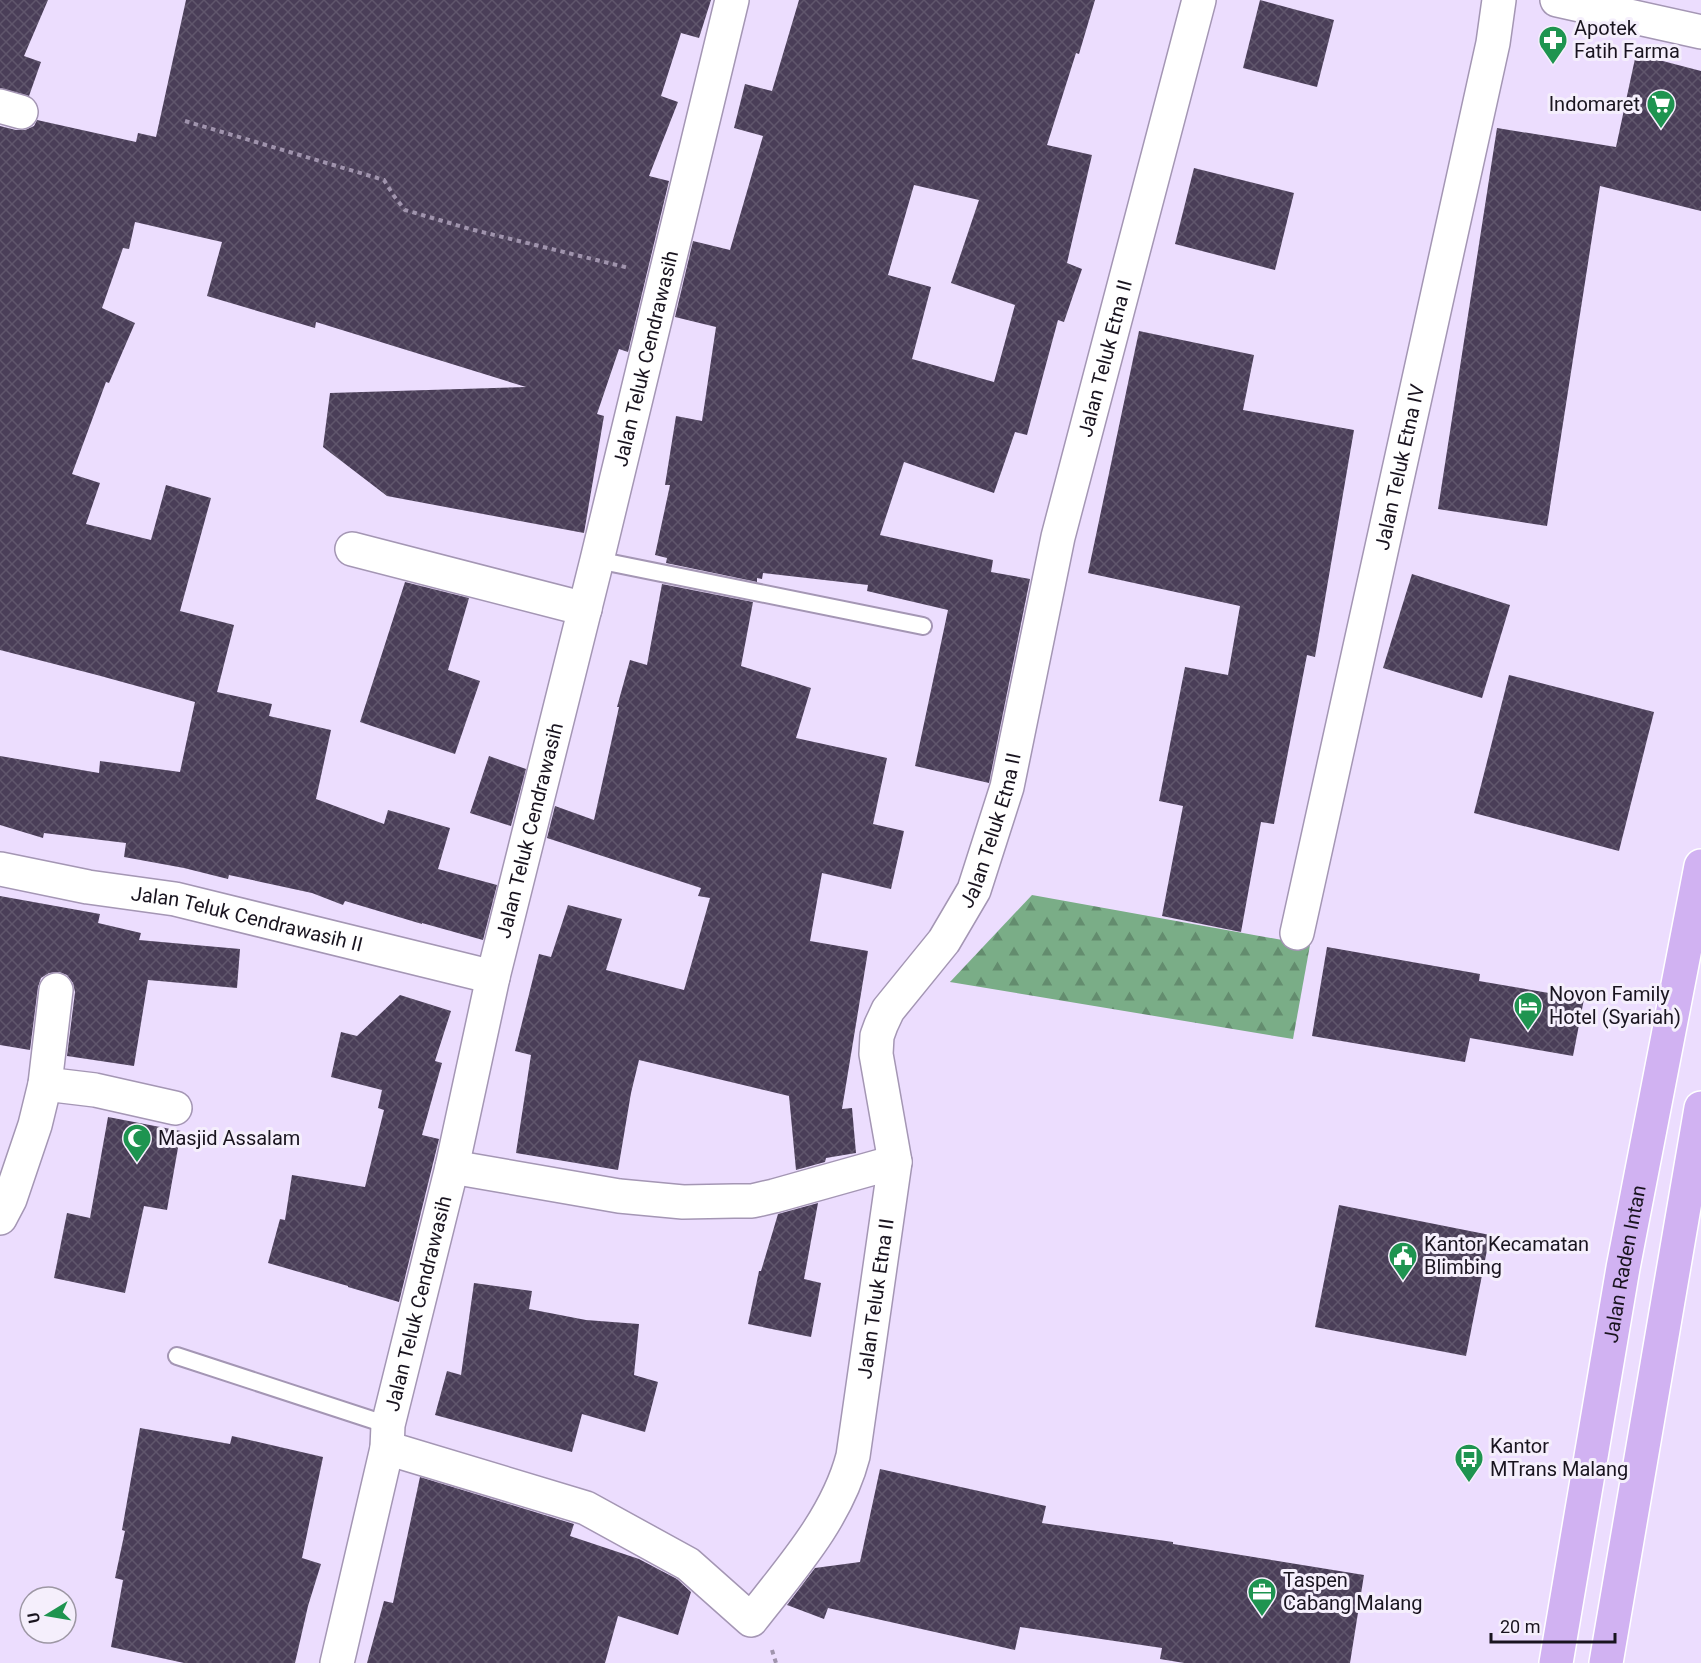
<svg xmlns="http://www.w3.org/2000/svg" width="1701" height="1663" font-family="Roboto,sans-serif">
	<defs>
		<pattern id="forest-firs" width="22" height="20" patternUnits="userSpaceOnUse" patternTransform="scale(1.5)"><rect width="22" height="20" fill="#7aad87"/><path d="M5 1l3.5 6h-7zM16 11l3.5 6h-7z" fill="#638c6e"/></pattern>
		<pattern id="building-cross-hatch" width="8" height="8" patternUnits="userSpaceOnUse" patternTransform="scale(1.5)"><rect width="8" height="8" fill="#4a3e58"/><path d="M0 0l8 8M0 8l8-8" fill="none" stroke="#60566c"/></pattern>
	</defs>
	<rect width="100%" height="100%" fill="#ecddfe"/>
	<polygon fill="url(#forest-firs)" points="1032,895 1310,945 1293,1039 950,982"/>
	<g fill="url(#building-cross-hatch)" fill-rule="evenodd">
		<polygon points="0,0 48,0 24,56 41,62 29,96 0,88"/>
		<polygon points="186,0 711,0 699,38 681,33 661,96 678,102 649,176 669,181 628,352 619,349 597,414 604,416 584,533 387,496 323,447 330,393 526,387 316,322 315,328 207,296 222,242 135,222 129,249 123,248 102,308 135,323 109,383 106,382 72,474 100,483 86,524 151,540 166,485 211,498 180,611 234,625 217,692 272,704 269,716 331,730 316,799 384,824 388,810 450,828 438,869 497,885 483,940 422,923 422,924 345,901 343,905 312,893 229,875 228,879 184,868 124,857 126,843 44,833 43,838 0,825 0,756 99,773 100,761 180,772 195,702 97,675 0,650 0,126 16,130 25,130 34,126 37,120 136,142 138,133 156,137"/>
		<path d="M 799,0 L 1095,0 L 1079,54 L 1076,53 L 1047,145 L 1092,155 L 1067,263 L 1082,269 L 1064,322 L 1058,320 L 1027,435 L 1015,432 L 994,493 L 904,462 L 880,535 L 993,560 L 991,572 L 1030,579 L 989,783 L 915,766 L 948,610 L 867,591 L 868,585 L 763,573 L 762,579 L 757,578 L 757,582 L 666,563 L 667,558 L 655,555 L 670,485 L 665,485 L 676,416 L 702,421 L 716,327 L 675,317 L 693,241 L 730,250 L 763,136 L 734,128 L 745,84 L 772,91 ZM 914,185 L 979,200 L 951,283 L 1015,305 L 994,382 L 912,359 L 931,287 L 888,275 Z"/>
		<polygon points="1260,0 1334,20 1317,87 1243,68"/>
		<polygon points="1636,54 1701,71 1701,211 1600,186 1547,526 1438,509 1497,128 1616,147"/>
		<polygon points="1194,168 1294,193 1275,270 1175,244"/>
		<polygon points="1139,331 1254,355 1243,410 1354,430 1315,657 1307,655 1274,824 1261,822 1241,932 1162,916 1183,806 1159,801 1185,667 1228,675 1240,606 1088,573"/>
		<polygon points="1412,574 1510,605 1482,698 1383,668"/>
		<polygon points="405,582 469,598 448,670 480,681 455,754 360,722"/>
		<polygon points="662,584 753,602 741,666 811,688 796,738 887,758 873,824 904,831 891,889 822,873 810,941 868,951 842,1109 852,1108 856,1153 826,1158 825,1162 796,1170 789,1096 639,1060 631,1093 618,1170 516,1153 531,1055 515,1051 539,954 551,957 568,905 622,919 606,970 684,990 710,898 698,896 701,888 547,838 555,806 594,820 619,707 617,707 630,660 647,665"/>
		<polygon points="1509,675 1654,712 1619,851 1474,813"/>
		<polygon points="489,756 526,769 511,826 470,813"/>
		<polygon points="0,896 100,914 98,923 141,933 139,940 240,949 237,988 148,980 134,1066 67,1056 75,992 73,983 67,975 59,972 49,973 41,978 38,987 30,1050 0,1045"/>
		<polygon points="1327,947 1480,974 1479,981 1584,999 1573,1056 1470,1038 1465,1062 1312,1036"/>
		<polygon points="400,995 451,1011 435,1061 442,1063 422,1135 439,1139 399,1302 348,1287 348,1286 268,1263 280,1219 285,1220 292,1175 365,1187 384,1110 378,1108 382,1090 331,1077 341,1032 357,1036"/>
		<polygon points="108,1117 181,1131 167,1210 144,1206 125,1293 54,1278 67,1213 90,1218"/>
		<polygon points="818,1203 804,1279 821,1283 811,1337 748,1324 759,1271 761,1271 778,1214"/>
		<polygon points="1339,1205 1490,1235 1466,1356 1315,1327"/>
		<polygon points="474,1283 532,1291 529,1309 586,1320 639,1324 634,1375 658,1382 645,1432 582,1414 572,1452 435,1415 447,1371 461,1375"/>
		<polygon points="140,1428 230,1444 232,1436 323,1457 302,1558 321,1564 308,1606 295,1663 184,1663 111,1647 123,1580 115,1578 125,1531 122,1530"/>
		<polygon points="880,1469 1046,1506 1042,1523 1173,1542 1173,1544 1364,1575 1350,1663 1184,1663 1160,1659 1162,1648 1020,1627 1015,1650 828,1608 824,1619 787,1605 815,1568 860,1562"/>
		<polygon points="420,1477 574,1524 570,1536 639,1559 677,1579 691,1592 678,1635 618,1616 605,1663 367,1663 384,1601 393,1603"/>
	</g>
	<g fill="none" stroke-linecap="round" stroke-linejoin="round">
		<g stroke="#a496b4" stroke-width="20">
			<g id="lane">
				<polyline points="597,560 923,626"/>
				<polyline points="177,1356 388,1425"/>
			</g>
		</g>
		<g stroke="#a496b4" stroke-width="36">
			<g id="street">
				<polyline points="1557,0 1701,32"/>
				<polyline points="0,106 21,112"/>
				<polyline points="352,549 585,609"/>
				<path id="s1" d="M 0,869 L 88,887 L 175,899 L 493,977"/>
				<path id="s2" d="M 1297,933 L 1493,43 L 1499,0"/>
				<polyline points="45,1084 95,1090 175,1108"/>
				<polyline points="452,1167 619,1196 683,1202 734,1201 752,1201 774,1196 895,1162"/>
				<polyline points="0,1218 10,1199 35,1125 45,1084 56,990"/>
				<path id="s3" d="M 387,1448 L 586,1508 L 688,1564 L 751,1620 C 790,1570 837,1518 853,1456 L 895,1162 L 876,1054 L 877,1036 L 881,1025 L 888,1010 L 944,941 L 974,890 L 1007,787 L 1058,537 L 1199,0"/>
			</g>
		</g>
		<g stroke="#a496b4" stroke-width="36">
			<g id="secondary">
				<path id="s4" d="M 337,1663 L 387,1448 L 388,1425 L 452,1167 L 493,977 L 597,560 L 732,0"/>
			</g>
		</g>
		<g stroke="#fff" stroke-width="36">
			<g id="highway">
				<path id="s5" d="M 1556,1663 L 1623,1268 L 1701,866"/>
				<polyline points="1606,1663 1701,1108"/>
			</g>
		</g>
		<g stroke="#a094ad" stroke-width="4" stroke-dasharray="4.5 4.5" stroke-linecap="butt">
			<polyline points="185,121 384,180 394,196 405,210 470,229 629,268"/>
			<polyline points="772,1650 776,1663"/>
		</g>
		<use href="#lane" stroke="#fff" stroke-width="16"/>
		<use href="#street" stroke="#fff" stroke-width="33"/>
		<use href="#secondary" stroke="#fff" stroke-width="33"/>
		<use href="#highway" stroke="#d1b2f2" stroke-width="33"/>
	</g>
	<defs>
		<g id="pharmacy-pin" transform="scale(1.5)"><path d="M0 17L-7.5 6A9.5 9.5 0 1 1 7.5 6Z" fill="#1e9450" stroke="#f5effc"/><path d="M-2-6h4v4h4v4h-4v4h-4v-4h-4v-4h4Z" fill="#fff"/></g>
		<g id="supermarket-pin" transform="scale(1.5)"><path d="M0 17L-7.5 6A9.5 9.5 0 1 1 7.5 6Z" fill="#1e9450" stroke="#f5effc"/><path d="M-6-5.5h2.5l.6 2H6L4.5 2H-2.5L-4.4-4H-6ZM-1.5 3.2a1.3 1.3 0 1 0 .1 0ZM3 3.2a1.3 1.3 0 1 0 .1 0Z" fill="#fff"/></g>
		<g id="hotel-pin" transform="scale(1.5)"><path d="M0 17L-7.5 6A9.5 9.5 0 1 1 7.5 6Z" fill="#1e9450" stroke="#f5effc"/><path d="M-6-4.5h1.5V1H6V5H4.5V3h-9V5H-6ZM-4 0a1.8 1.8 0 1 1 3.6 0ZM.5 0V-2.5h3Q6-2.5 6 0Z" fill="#fff"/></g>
		<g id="mosque-pin" transform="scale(1.5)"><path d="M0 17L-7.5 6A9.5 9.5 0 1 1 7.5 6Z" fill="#1e9450" stroke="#f5effc"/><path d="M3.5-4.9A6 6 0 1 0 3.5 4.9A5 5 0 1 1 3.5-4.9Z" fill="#fff"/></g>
		<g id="civic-pin" transform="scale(1.5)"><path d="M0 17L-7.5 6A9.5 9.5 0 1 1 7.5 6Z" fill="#1e9450" stroke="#f5effc"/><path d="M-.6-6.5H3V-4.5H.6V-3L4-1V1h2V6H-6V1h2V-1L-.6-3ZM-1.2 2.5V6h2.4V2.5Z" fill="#fff"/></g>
		<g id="bus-pin" transform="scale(1.5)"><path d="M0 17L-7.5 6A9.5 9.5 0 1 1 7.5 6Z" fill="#1e9450" stroke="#f5effc"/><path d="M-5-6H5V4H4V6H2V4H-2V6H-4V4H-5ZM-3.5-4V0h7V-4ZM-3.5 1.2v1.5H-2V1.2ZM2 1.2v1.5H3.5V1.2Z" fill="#fff"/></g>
		<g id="office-pin" transform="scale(1.5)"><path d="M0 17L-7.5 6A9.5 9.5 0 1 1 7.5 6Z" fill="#1e9450" stroke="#f5effc"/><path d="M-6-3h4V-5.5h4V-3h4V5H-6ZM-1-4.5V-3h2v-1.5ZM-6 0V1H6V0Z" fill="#fff"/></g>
	</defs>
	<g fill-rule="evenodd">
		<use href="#pharmacy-pin" x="1553" y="40"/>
		<use href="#supermarket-pin" x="1661" y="104"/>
		<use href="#hotel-pin" x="1528" y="1006"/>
		<use href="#mosque-pin" x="137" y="1138"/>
		<use href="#civic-pin" x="1403" y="1256"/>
		<use href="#bus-pin" x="1469" y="1458"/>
		<use href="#office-pin" x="1262" y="1592"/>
	</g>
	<g text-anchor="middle" stroke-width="6" stroke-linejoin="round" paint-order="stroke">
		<g font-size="20" fill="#19141f" stroke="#f5effc" text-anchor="start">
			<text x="1574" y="35">Apotek<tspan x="1574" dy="23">Fatih Farma</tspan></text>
			<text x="1640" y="111" text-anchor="end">Indomaret</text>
			<text x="1549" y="1001">Novon Family<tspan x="1549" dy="23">Hotel (Syariah)</tspan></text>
			<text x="158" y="1145">Masjid Assalam</text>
			<text x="1424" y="1251">Kantor Kecamatan<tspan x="1424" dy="23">Blimbing</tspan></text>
			<text x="1490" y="1453">Kantor<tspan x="1490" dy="23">MTrans Malang</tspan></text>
			<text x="1283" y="1587">Taspen<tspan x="1283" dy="23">Cabang Malang</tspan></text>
		</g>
		<g font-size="20" fill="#19141f" stroke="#f5effc">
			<text dy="7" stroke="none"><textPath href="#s4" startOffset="1341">Jalan Teluk Cendrawasih</textPath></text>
			<text dy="7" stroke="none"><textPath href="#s3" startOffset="1752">Jalan Teluk Etna II</textPath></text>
			<text dy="7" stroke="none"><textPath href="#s2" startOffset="477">Jalan Teluk Etna IV</textPath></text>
			<text dy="7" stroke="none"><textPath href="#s3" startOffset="1266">Jalan Teluk Etna II</textPath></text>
			<text dy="7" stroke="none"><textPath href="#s4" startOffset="855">Jalan Teluk Cendrawasih</textPath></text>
			<text dy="7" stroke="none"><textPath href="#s1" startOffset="252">Jalan Teluk Cendrawasih II</textPath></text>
			<text dy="7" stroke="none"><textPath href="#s5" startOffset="405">Jalan Raden Intan</textPath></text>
			<text dy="7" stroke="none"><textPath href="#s3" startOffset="762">Jalan Teluk Etna II</textPath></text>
			<text dy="7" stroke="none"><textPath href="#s4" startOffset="369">Jalan Teluk Cendrawasih</textPath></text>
		</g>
	</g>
	<g transform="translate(48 1615) rotate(259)"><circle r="28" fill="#f5effc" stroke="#9d97a4" stroke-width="1.5"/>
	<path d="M0-4.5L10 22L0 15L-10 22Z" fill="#1e9450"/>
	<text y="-9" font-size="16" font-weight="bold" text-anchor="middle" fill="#19141f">U</text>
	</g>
	<path d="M1491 1633v9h124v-9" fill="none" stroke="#19141f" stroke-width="3"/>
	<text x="1500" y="1633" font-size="18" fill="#19141f" stroke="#f5effc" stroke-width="4.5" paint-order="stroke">20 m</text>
</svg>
